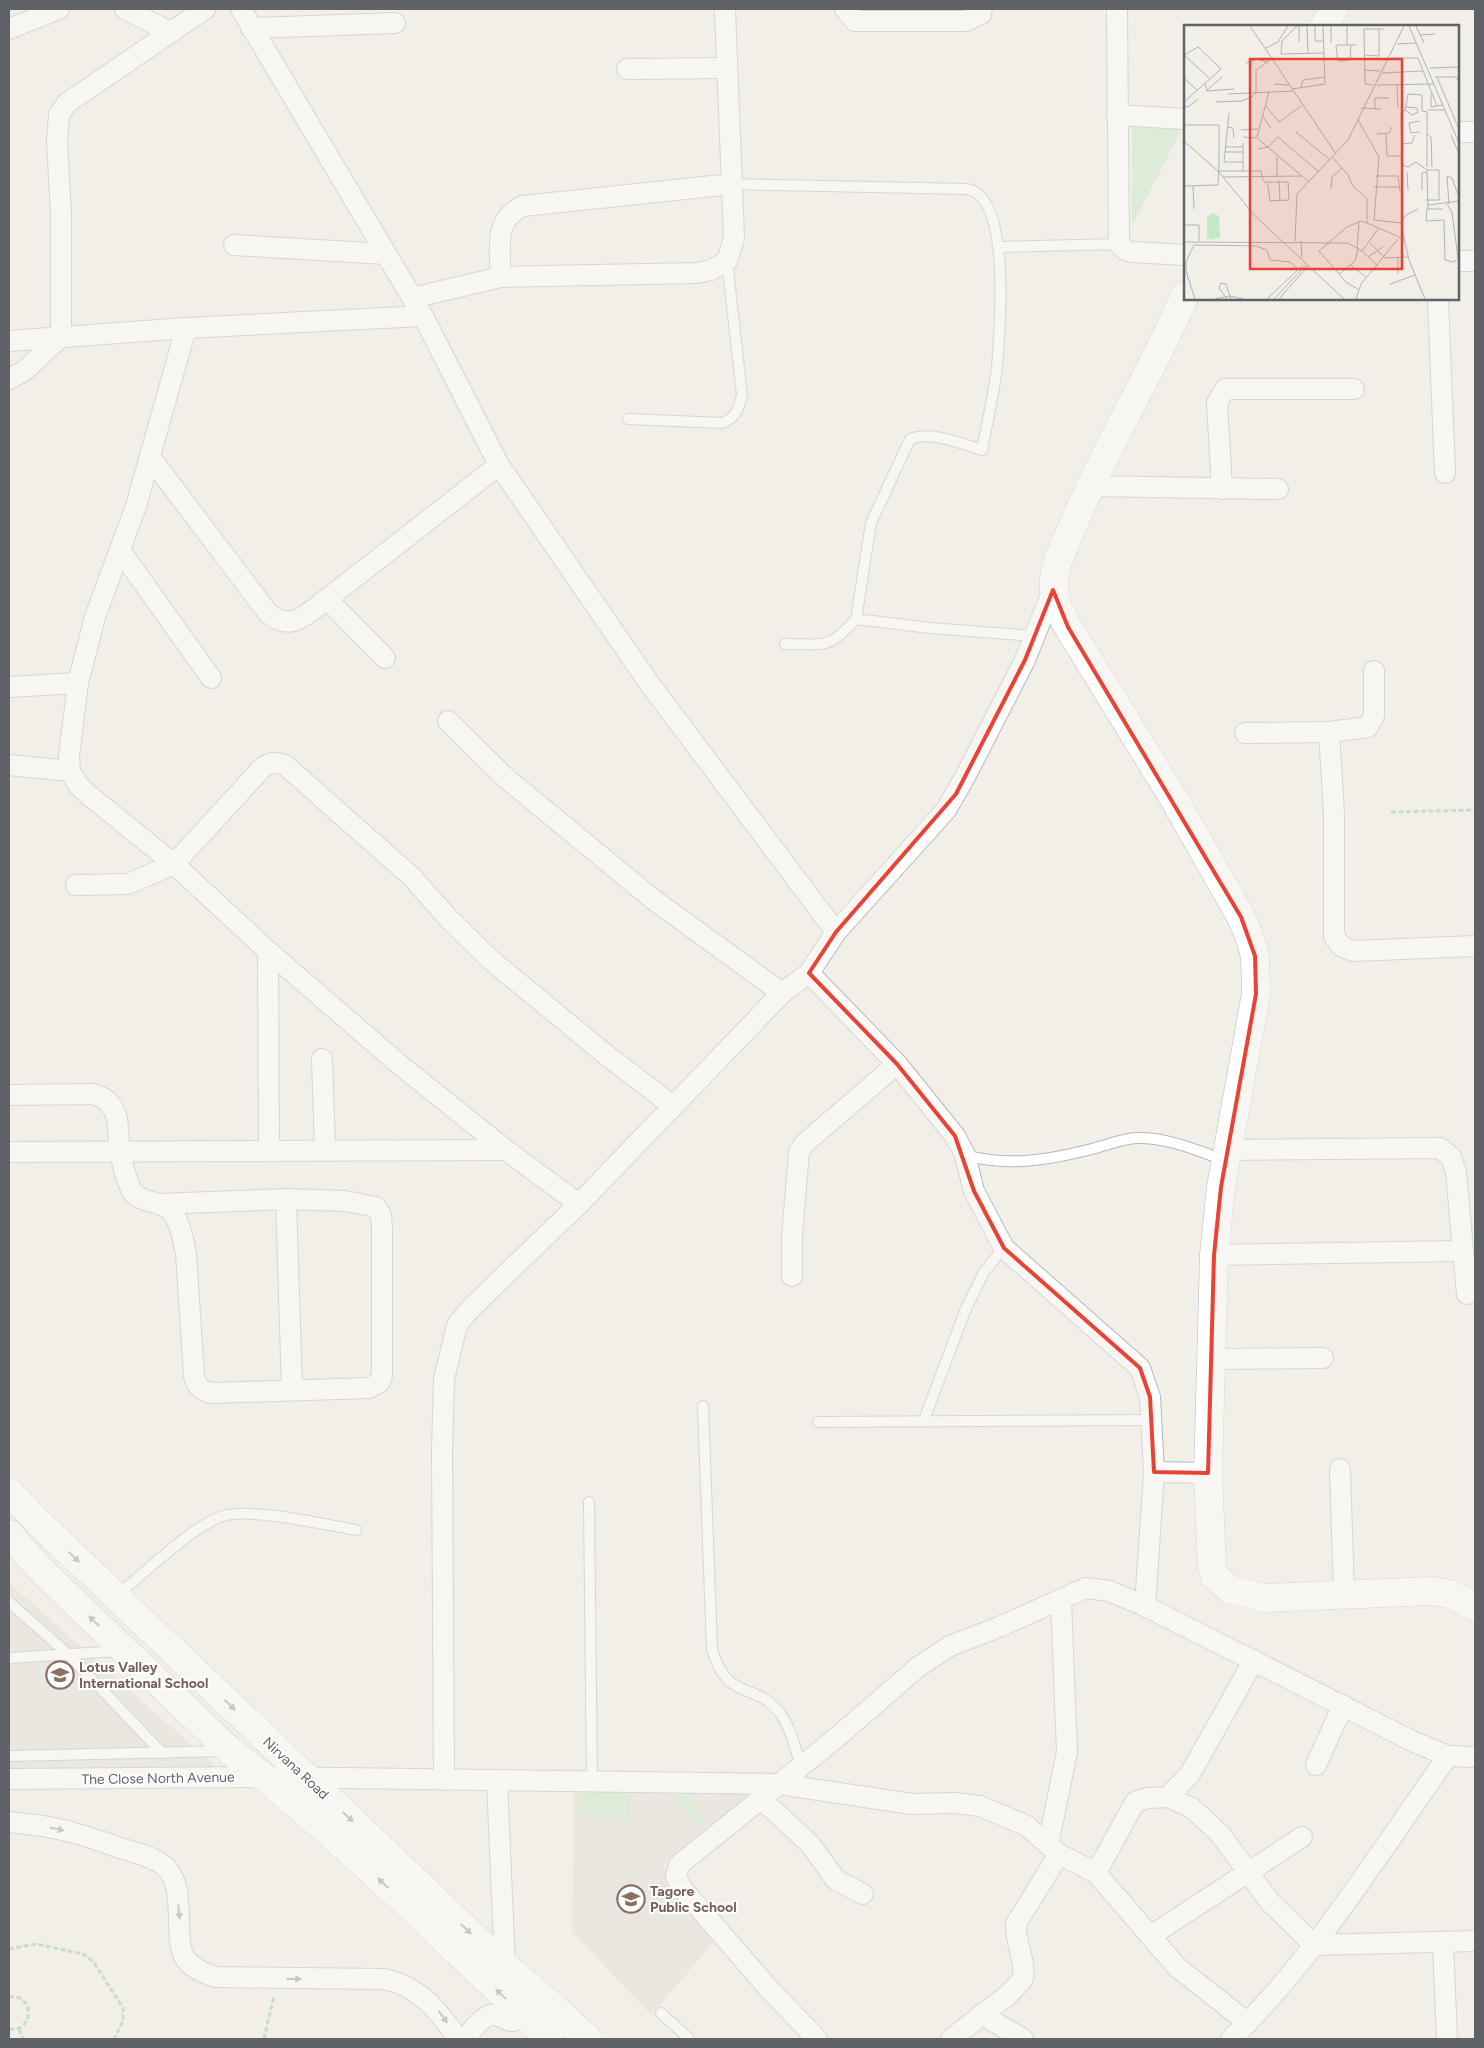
<svg xmlns="http://www.w3.org/2000/svg" width="1484" height="2048" font-family="Figtree,sans-serif">
	<rect width="100%" height="100%" fill="#f1efe8"/>
	<g fill="#e1ded6">
		<polygon points="9,1583 216,1767 9,1769"/>
		<polygon points="573,1790 747,1790 747,1800 663,1866 719,1936 651,2015 572,1932"/>
	</g>
	<g fill="#c5e8c5">
		<polygon points="1132,124 1183,127 1132,226"/>
		<polygon points="628,1791 630,1815 577,1816 577,1792"/>
		<polygon points="685,1793 707,1818 697,1826 675,1801"/>
	</g>
	<g fill="none" stroke-linecap="round" stroke-linejoin="round">
		<g stroke="#b5b8bc" stroke-width="12">
			<g id="lane">
				<path d="M 732,184 L 967,189 C 970,190 975,191 977,193 C 1009,216 1000,330 997,367 C 994,395 987,422 982,450 C 959,443 933,431 910,439 L 871,523 L 856,619"/>
				<polyline points="999,247 1119,244"/>
				<path d="M 628,419 L 723,423 C 736,417 739,409 742,395 L 727,261"/>
				<path d="M 785,644 C 825,644 828,650 856,619 L 930,628 L 1034,636"/>
				<path d="M 965,1155 C 1008,1167 1049,1160 1092,1149 C 1107,1145 1121,1139 1136,1138 C 1167,1137 1196,1150 1224,1160"/>
				<path d="M 703,1406 L 712,1649 C 727,1702 754,1681 779,1712 C 791,1726 795,1749 801,1766"/>
				<polyline points="924,1420 965,1311 984,1272 1004,1248"/>
				<polyline points="818,1422 1151,1420"/>
				<polyline points="589,1502 592,1782"/>
				<path d="M 116,1596 C 144,1574 189,1529 220,1517 C 246,1506 326,1525 356,1530"/>
				<polyline points="9,1602 69,1655 162,1753"/>
				<polyline points="9,1658 120,1651"/>
				<polyline points="9,1756 223,1751"/>
				<polyline points="661,2013 689,2039"/>
			</g>
		</g>
		<g stroke="#b5b8bc" stroke-width="22">
			<g id="street">
				<polyline points="125,9 170,32"/>
				<polyline points="241,9 423,316 499,465 649,683 836,932"/>
				<polyline points="845,9 855,21 966,21 981,14 982,9"/>
				<polyline points="1117,9 1119,244 1125,250 1132,252 1185,255"/>
				<polyline points="251,28 395,23"/>
				<polyline points="9,29 59,9"/>
				<polyline points="627,69 727,68"/>
				<polyline points="1117,115 1185,119"/>
				<polyline points="1458,132 1475,132"/>
				<polyline points="234,245 386,254"/>
				<polyline points="1458,261 1475,261"/>
				<path d="M 501,277 C 500,249 493,220 523,206 L 732,184"/>
				<polyline points="412,298 501,277 697,273 711,270 727,261 734,238 725,9"/>
				<polyline points="1438,299 1445,473"/>
				<polyline points="186,328 136,506 95,617 78,683 69,756 70,771 78,785 90,796 174,864 268,951 400,1065 506,1150 579,1204"/>
				<polyline points="9,341 186,328 423,316"/>
				<polyline points="9,379 24,371 61,337 61,216 57,140 59,115 67,103 205,9"/>
				<path d="M 150,457 L 268,613 C 292,633 306,614 327,599 L 499,465"/>
				<polyline points="1089,486 1278,489"/>
				<polyline points="1222,489 1217,403 1225,389 1354,389"/>
				<polyline points="120,550 211,678"/>
				<polyline points="327,599 385,658"/>
				<polyline points="9,687 78,683"/>
				<polyline points="448,721 507,779 654,900 782,993"/>
				<polyline points="1329,732 1334,814 1334,936 1341,946 1353,951 1475,946"/>
				<polyline points="1245,733 1329,732 1368,727 1374,716 1374,671"/>
				<polyline points="9,765 70,771"/>
				<path d="M 76,885 L 128,884 L 174,864 L 263,767 C 272,762 276,762 285,765 L 412,877 L 448,918 L 491,960 L 605,1054 L 673,1106"/>
				<polyline points="268,951 269,1149"/>
				<polyline points="809,973 897,1064 955,1136 965,1155 974,1191 1004,1248 1140,1368 1150,1397 1154,1472 1145,1606 1414,1742 1448,1756 1475,1757"/>
				<polyline points="322,1059 325,1149"/>
				<path d="M 9,1095 L 94,1094 C 100,1097 106,1098 110,1104 C 121,1117 117,1136 120,1152 C 122,1163 126,1179 131,1189 C 138,1203 156,1200 168,1208 C 180,1217 183,1240 186,1254 L 194,1376 C 197,1387 200,1390 212,1393 L 369,1388 L 380,1382 L 382,1375 L 382,1229 L 381,1215 L 376,1207 L 345,1201 L 286,1199 L 158,1204"/>
				<polyline points="1228,1150 1440,1148 1451,1157 1456,1172 1467,1294"/>
				<polyline points="9,1152 506,1150"/>
				<polyline points="286,1199 292,1390"/>
				<polyline points="1214,1255 1463,1251"/>
				<polyline points="792,1276 792,1236 799,1152 804,1144 897,1064"/>
				<polyline points="1212,1359 1323,1358"/>
				<polyline points="1340,1469 1344,1595"/>
				<polyline points="1154,1472 1208,1473"/>
				<polyline points="1316,1765 1343,1705"/>
				<polyline points="9,1779 263,1777 779,1784 912,1804 955,1803 980,1806 1027,1826 1059,1854 1096,1873 1177,1967 1248,2023"/>
				<polyline points="444,1780 442,1450 444,1379 457,1325 471,1308 579,1204 782,993 809,973 836,932 946,810 965,777 1025,660 1053,590"/>
				<polyline points="497,1781 505,1966"/>
				<polyline points="1168,1797 1192,1808 1220,1834 1270,1902 1314,1945 1475,1941"/>
				<polyline points="760,1798 810,1844 836,1880 863,1894"/>
				<path d="M 9,1822 C 25,1824 42,1825 58,1829 C 79,1833 100,1841 120,1848 C 133,1852 152,1856 163,1865 C 191,1888 169,1941 188,1962 C 195,1970 205,1973 215,1977 L 384,1979 C 419,1986 439,2011 458,2039"/>
				<polyline points="1048,1845 1067,1752 1061,1600"/>
				<polyline points="1096,1873 1135,1802 1147,1798 1168,1797 1190,1774 1254,1660"/>
				<polyline points="1152,1935 1302,1837"/>
				<polyline points="1443,1943 1447,2039"/>
				<polyline points="981,2014 1023,2039"/>
				<path d="M 464,2039 C 471,2032 484,2013 495,2015 C 502,2016 505,2021 513,2021 L 521,2012"/>
				<polyline points="817,2039 769,1989 681,1887 676,1877 679,1865 836,1738 918,1667 950,1646 999,1627 1086,1588 1109,1591 1145,1606"/>
				<path d="M 951,2039 L 1008,1995 L 1023,1979 C 1026,1961 1015,1942 1016,1924 L 1059,1854"/>
				<path d="M 1231,2039 C 1315,1958 1381,1850 1448,1756"/>
			</g>
		</g>
		<g stroke="#b6babf" stroke-width="29">
			<g id="secondary">
				<polyline points="1324,26 1334,9"/>
				<path d="M 1185,295 C 1152,373 1106,445 1074,523 C 1067,541 1055,561 1054,580 C 1052,598 1060,612 1068,627 L 1174,799 L 1241,917 L 1250,938 L 1255,956 L 1256,994 L 1221,1187 L 1214,1255 L 1208,1473 L 1212,1567 L 1215,1577 L 1231,1590 L 1265,1598 L 1433,1591 L 1450,1594 L 1475,1607"/>
				<polyline points="9,1492 39,1523 505,1966 549,2003 588,2039"/>
				<path d="M 9,1534 L 44,1573 L 230,1751 C 344,1838 445,1942 550,2039"/>
			</g>
		</g>
		<g stroke="#9cc7a9" stroke-width="3" stroke-dasharray="5 2.5" stroke-linecap="butt">
			<polyline points="1391,812 1475,810"/>
			<polyline points="9,1949 36,1944 83,1954 93,1961 123,2008 123,2021 114,2039"/>
			<path d="M 9,1997 C 21,1995 27,2002 29,2013 C 27,2024 20,2031 9,2029"/>
			<polyline points="19,2029 23,2039"/>
			<polyline points="264,2039 274,1996"/>
		</g>
		<use href="#lane" stroke="#fff" stroke-width="10"/>
		<use href="#street" stroke="#fff" stroke-width="20"/>
		<use href="#secondary" stroke="#fff" stroke-width="28"/>
	</g>
	<defs><path id="oneway-solid" d="M-6-.8H1V-3.2L6.5 0L1 3.2V.8H-6Z" transform="scale(1.25)"/></defs>
	<g fill="#979a9d">
		<use href="#oneway-solid" transform="translate(74 1557) rotate(44)"/>
		<use href="#oneway-solid" transform="translate(94 1621) rotate(-136)"/>
		<use href="#oneway-solid" transform="translate(230 1705) rotate(44)"/>
		<use href="#oneway-solid" transform="translate(348 1817) rotate(43)"/>
		<use href="#oneway-solid" transform="translate(57 1829) rotate(12)"/>
		<use href="#oneway-solid" transform="translate(383 1883) rotate(-137)"/>
		<use href="#oneway-solid" transform="translate(179 1912) rotate(84)"/>
		<use href="#oneway-solid" transform="translate(466 1929) rotate(43)"/>
		<use href="#oneway-solid" transform="translate(294 1979)"/>
		<use href="#oneway-solid" transform="translate(501 1994) rotate(-137)"/>
		<use href="#oneway-solid" transform="translate(443 2017) rotate(54)"/>
	</g>
	<path d="M0 0H1484V2048H0ZM 1053,590 L 1068,627 L 1241,917 L 1255,956 L 1256,994 L 1221,1187 L 1214,1255 L 1208,1473 L 1154,1472 L 1150,1397 L 1140,1368 L 1004,1248 L 974,1191 L 955,1136 L 897,1064 L 809,973 L 836,932 L 956,794 L 1025,660 Z" fill="#f1efe8" fill-opacity=".55" fill-rule="evenodd"/>
	<path fill="none" stroke="#ea4335" stroke-width="4" stroke-linejoin="round" d="M 1053,590 L 1068,627 L 1241,917 L 1255,956 L 1256,994 L 1221,1187 L 1214,1255 L 1208,1473 L 1154,1472 L 1150,1397 L 1140,1368 L 1004,1248 L 974,1191 L 955,1136 L 897,1064 L 809,973 L 836,932 L 956,794 L 1025,660 Z"/>
	<defs>
		<g id="school-ring" transform="scale(1.4375)"><circle r="9.5" fill="#fff" stroke="#8d6e63" stroke-width="1.5"/><path d="M0-5L7-2L0 1L-7-2ZM-4 1L0 2.5L4 1V4Q0 6-4 4Z" fill="#8d6e63"/></g>
	</defs>
	<g fill-rule="evenodd">
		<use href="#school-ring" x="60" y="1675"/>
		<use href="#school-ring" x="631" y="1899"/>
	</g>
	<g text-anchor="middle" stroke-width="4" stroke-linejoin="round" paint-order="stroke">
		<g font-size="14" font-weight="bold" fill="#785e54" stroke="#fff" text-anchor="start">
			<text x="79" y="1672">Lotus Valley<tspan x="79" dy="16">International School</tspan></text>
			<text x="650" y="1896">Tagore<tspan x="650" dy="16">Public School</tspan></text>
		</g>
		<g font-size="14" fill="#5f6368" stroke="#fff">
			<text transform="translate(296 1768) rotate(43)" y="5">Nirvana Road</text>
			<text transform="translate(158 1778) rotate(-1)" y="5">The Close North Avenue</text>
		</g>
	</g>
	<g transform="translate(1184 25)">
		<rect width="275" height="275" fill="#f1efe8"/>
		<path d="M 29,188 L 35,191 L 36,212 L 29,215 L 23,213 L 23,192 Z" fill="#c5e8c5"/>
		<path fill="none" stroke="#b3b3b1" stroke-width="1" d="M 66,1 L 152,129M 113,1 L 98,16 L 97,29 L 140,28M 115,1 L 115,17M 123,1 L 124,28M 131,1 L 131,16 L 139,16M 147,1 L 147,18M 163,1 L 163,20M 225,1 L 275,118M 232,1 L 240,18M 236,10 L 251,9M 213,19 L 232,18M 167,20 L 166,35 L 154,36 L 152,21 L 153,20 L 172,20M 82,23 L 94,17 L 104,1M 0,30 L 14,22 L 37,44 L 0,77M 0,30 L 25,53M 180,30 L 195,31 L 195,4M 207,33 L 234,33M 234,33 L 253,81M 62,38 L 74,34 L 83,37M 246,43 L 275,42M 180,45 L 196,46M 198,48 L 239,46M 251,52 L 272,52 L 275,57M 253,52 L 275,104M 0,53 L 13,65M 21,58 L 23,66 L 50,64M 90,59 L 105,60M 189,60 L 181,59 L 180,4 L 200,4M 193,60 L 250,59M 213,60 L 214,82M 117,62 L 119,55 L 141,52M 108,64 L 141,59 L 139,1M 23,65 L 38,52M 44,69 L 109,66M 247,69 L 247,82 L 259,80M 32,77 L 57,76 L 68,72 L 72,68 L 72,45 L 89,33M 81,80 L 95,97 L 117,81M 0,81 L 4,82 L 14,74M 177,83 L 197,84M 191,84 L 191,73 L 205,73M 221,85 L 228,90 L 234,87 L 233,83 L 221,82M 243,85 L 261,85M 45,88 L 40,137 L 59,137M 78,90 L 87,103M 174,95 L 195,132 L 190,195 L 217,198M 236,96 L 225,98 L 227,108 L 236,107M 0,100 L 35,100 L 35,137 L 34,160 L 0,161M 44,102 L 49,103 L 50,113M 57,105 L 74,104M 112,107 L 146,135M 193,109 L 206,108 L 207,102M 202,109 L 203,131 L 218,131M 243,109 L 247,112 L 248,142M 267,110 L 275,129M 59,112 L 73,113 L 125,157M 73,112 L 85,67M 0,116 L 35,147 L 70,190 L 160,274M 218,119 L 228,118 L 231,110M 41,122 L 59,122M 74,124 L 84,122 L 94,112 L 135,147M 41,127 L 59,127M 93,132 L 93,151M 149,133 L 164,150 L 169,161 L 183,174 L 183,198 L 220,214M 243,145 L 244,184M 35,146 L 77,146 L 79,155 L 84,160 L 86,176 L 105,175 L 104,157 L 82,157M 59,146 L 59,118M 223,147 L 224,165M 192,151 L 214,151 L 216,166M 39,152 L 117,151M 95,156 L 96,176M 9,161 L 10,184M 190,162 L 216,162M 147,164 L 148,152 L 158,143M 238,165 L 238,148 L 243,147M 242,175 L 255,175 L 255,145 L 243,145 L 232,137 L 224,142 L 218,140 L 217,88 L 221,85 L 224,69 L 238,70 L 238,86 L 243,87 L 243,142M 265,179 L 263,151 L 268,153 L 275,172M 244,180 L 275,176M 234,184 L 222,190 L 217,198 L 225,235 L 241,274M 259,184 L 243,184 L 242,196 L 260,195 L 261,235 L 270,237 L 274,233 L 268,187 L 263,179M 0,200 L 15,200 L 15,216M 111,216 L 113,169 L 164,115 L 220,1M 117,216 L 118,233M 0,217 L 164,218 L 178,226 L 194,241M 186,218 L 201,233 L 224,232M 173,223 L 175,198M 178,226 L 194,204M 184,232 L 199,222M 214,233 L 214,249M 166,240 L 182,252M 155,249 L 171,236 L 174,224M 206,259 L 231,250M 174,264 L 163,258 L 135,226 L 163,202 L 177,196 L 183,198M 11,274 L 2,246 L 2,237 L 10,220 L 72,221 L 83,225 L 86,235 L 106,237 L 113,243M 31,274 L 46,271 L 59,274M 43,274 L 35,263 L 37,258 L 42,259 L 47,274M 83,274 L 119,240M 90,274 L 122,240M 95,274 L 124,241M 172,274 L 177,259 L 214,214"/>
		<path fill="#ea4335" fill-opacity="0.15" stroke="#ea4335" stroke-width="2.5" d="M 66,34 L 218,34 L 218,244 L 66,244 Z"/>
		<rect width="275" height="275" fill="none" stroke="#5f6368" stroke-width="2.5"/>
	</g>
	<rect width="1484" height="2048" fill="none" stroke="#5f6368" stroke-width="20"/>
</svg>
